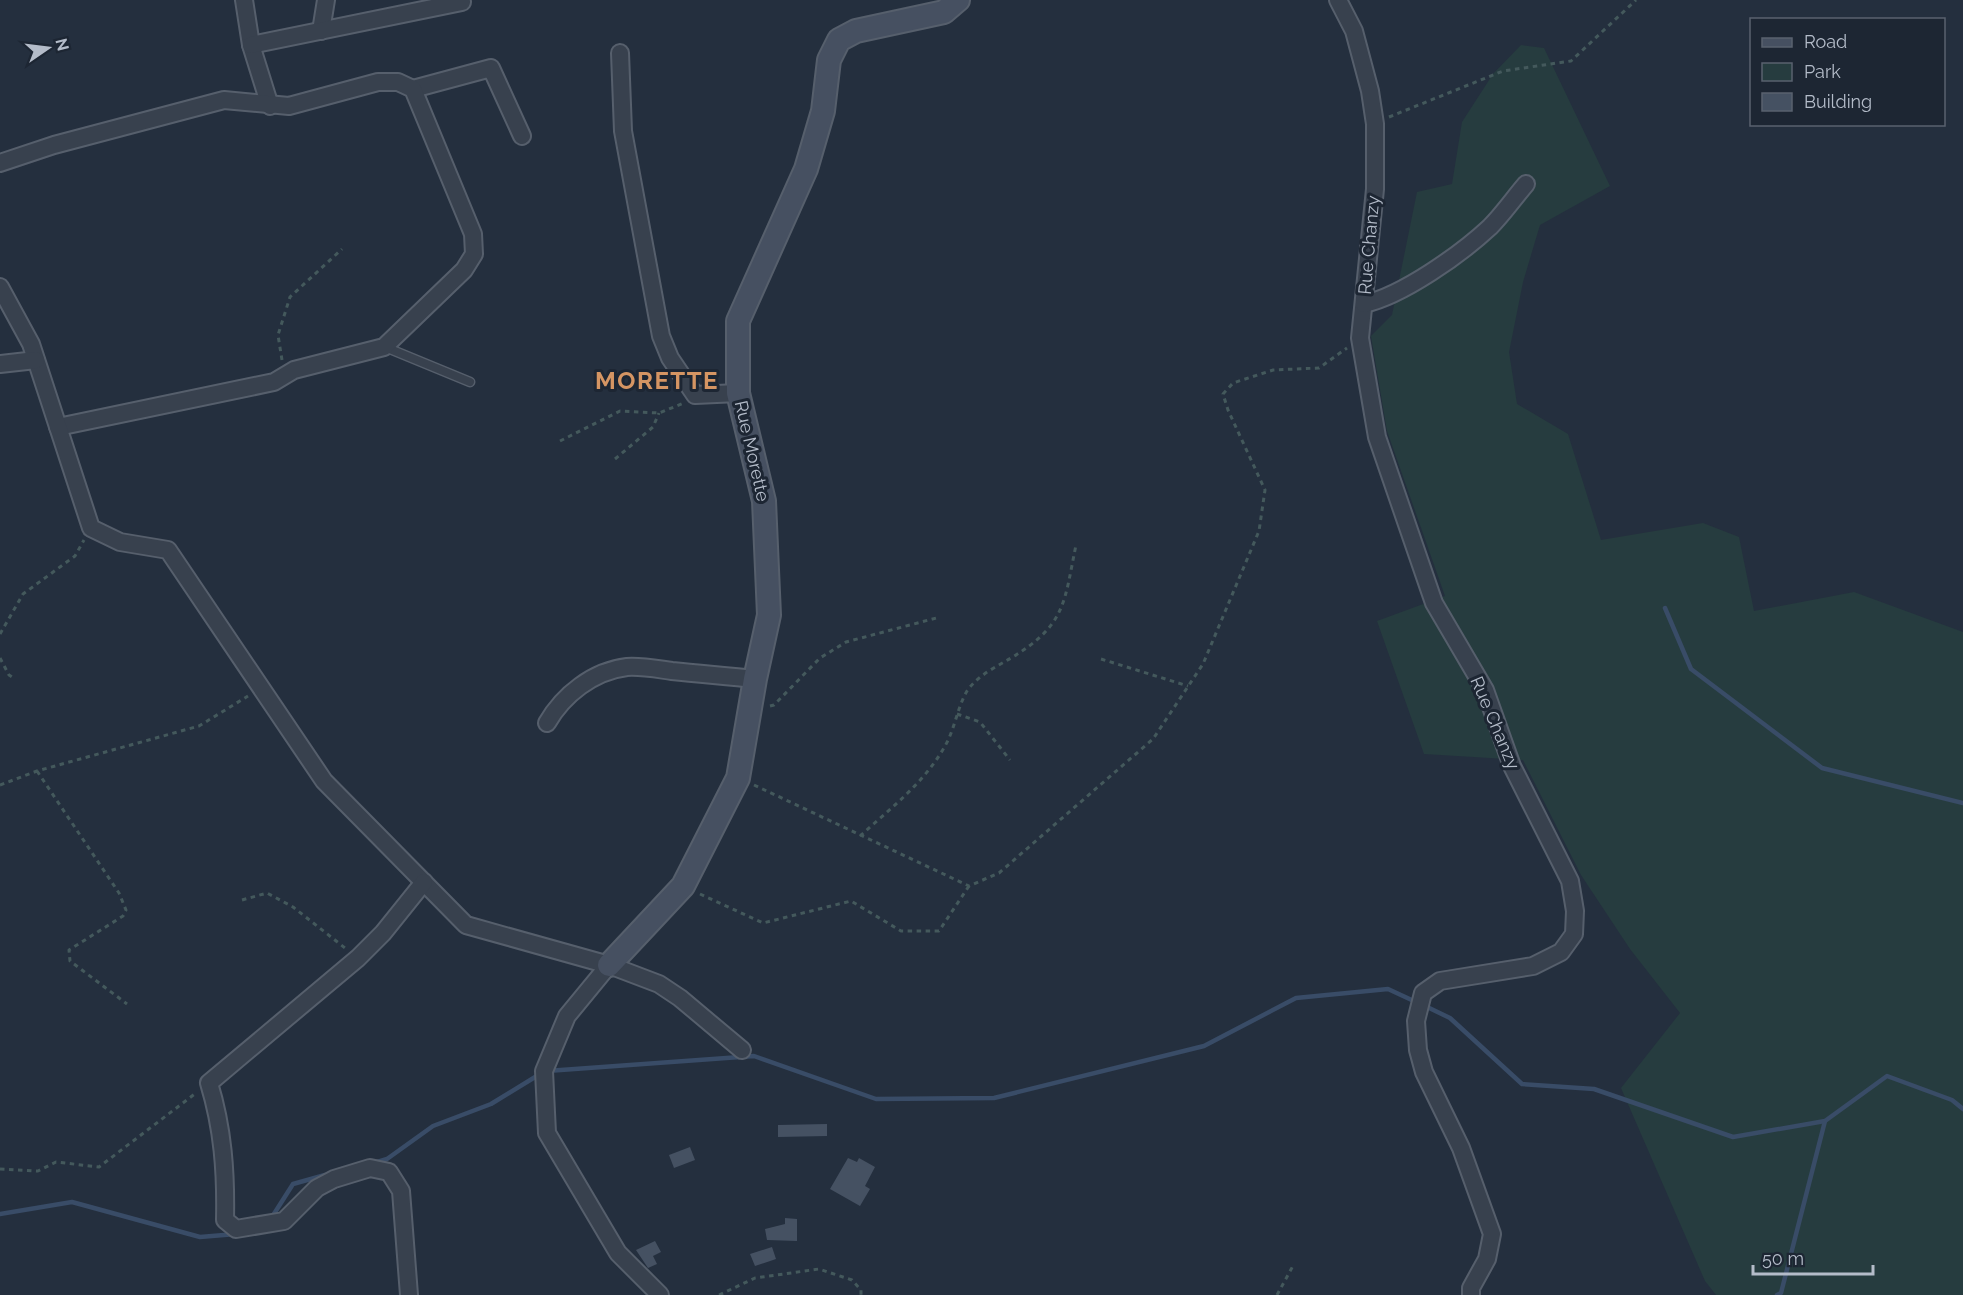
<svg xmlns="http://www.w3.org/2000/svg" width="1963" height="1295" font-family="Raleway,sans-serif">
	<rect width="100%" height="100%" fill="#242f3e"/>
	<polygon fill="#263c3f" points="1521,45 1544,48 1610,186 1540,225 1523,282 1509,352 1517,404 1568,434 1601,540 1703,523 1739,537 1754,611 1854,592 1963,632 1963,1295 1716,1295 1705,1281 1621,1088 1680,1013 1630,949 1581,875 1523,760 1424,754 1377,621 1445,596 1387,431 1371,336 1392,315 1417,192 1452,184 1462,122 1493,74"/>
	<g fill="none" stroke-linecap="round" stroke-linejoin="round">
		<g stroke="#394c67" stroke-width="4.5">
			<polyline points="1665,608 1691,669 1822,768 1963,803"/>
			<polyline points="1423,1005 1450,1018 1522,1084 1594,1089 1733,1137 1825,1121 1887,1076 1952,1100 1963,1109"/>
			<polyline points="547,1071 754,1056 876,1099 994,1098 1204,1046 1296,998 1388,989 1416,1002"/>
			<polyline points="374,1163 387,1159 433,1126 491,1104 540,1074"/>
			<polyline points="0,1214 72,1202 200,1237 236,1234"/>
			<polyline points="272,1217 293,1184 325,1175"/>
			<polyline points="1777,1295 1781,1293 1825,1121"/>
		</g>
	</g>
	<g fill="#455162">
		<polygon points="827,1124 827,1136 778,1137 778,1125"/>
		<polygon points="690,1147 695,1160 674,1168 669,1155"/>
		<polygon points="848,1158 857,1162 859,1158 875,1167 865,1186 870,1189 860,1206 830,1189"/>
		<polygon points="785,1218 797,1219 797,1241 767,1240 765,1229 785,1224"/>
		<polygon points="655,1241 661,1252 653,1256 657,1264 648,1268 636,1250"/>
		<polygon points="772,1247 776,1259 755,1266 750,1254"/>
	</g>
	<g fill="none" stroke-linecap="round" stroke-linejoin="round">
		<g stroke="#565f6c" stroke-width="11">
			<polyline id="lane" points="385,347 470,382"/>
		</g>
		<g stroke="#565f6c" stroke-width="20">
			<g id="street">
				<polyline points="244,0 251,45 270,106"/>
				<polyline points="1338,0 1354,31 1370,91 1375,124 1375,189 1360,338 1377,437 1434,603 1485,690 1512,766 1570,881 1575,911 1574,934 1561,952 1533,966 1440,981 1423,993 1416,1021 1418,1050 1424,1072 1461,1148 1492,1234 1487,1259 1471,1288 1471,1295"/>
				<polyline points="321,31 326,0"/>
				<polyline points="251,45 462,2"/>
				<polyline points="620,53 623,131 661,336 670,358 695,395 738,393"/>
				<polyline points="413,89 491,68 522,136"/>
				<polyline points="0,163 54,145 224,100 289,106 378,82 398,82 413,89 473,234 474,254 464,270 384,347 294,370 274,382 58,427"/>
				<polyline points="0,287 31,344 91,528 120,542 168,550 324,781 466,925 609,965 567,1016 544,1071 547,1133 618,1253 660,1295"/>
				<path d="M 1364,304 C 1402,296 1461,254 1490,227 C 1503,214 1514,198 1526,184"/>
				<polyline points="0,364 36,360"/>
				<path d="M 547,723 C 563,695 593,671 627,667 C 642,666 657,669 672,671 C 700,674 727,676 755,679"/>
				<polyline points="609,965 659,984 680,998 742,1050"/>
				<path d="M 409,1295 L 401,1191 L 389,1172 L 370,1168 L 334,1179 L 317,1188 L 284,1221 L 236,1229 L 225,1220 C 226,1172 223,1129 209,1083 L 358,958 L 383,933 L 424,882"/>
			</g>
		</g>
		<g stroke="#565f6c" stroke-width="26">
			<polyline id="secondary" points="609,965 683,886 738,778 755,679 769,615 764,501 738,393 738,321 806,169 823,111 829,60 839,40 856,31 944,12 958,0"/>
		</g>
		<g stroke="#44595c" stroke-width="3" stroke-dasharray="4.5 4.5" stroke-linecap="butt">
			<polyline points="1389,117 1503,71 1571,61 1636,0"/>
			<polyline points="282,360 278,335 290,297 342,249"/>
			<polyline points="560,441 620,411 659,413 684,403"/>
			<polyline points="615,459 653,427 659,413"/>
			<polyline points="0,634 23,594 75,556 84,540"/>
			<polyline points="0,658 9,675 15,679"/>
			<polyline points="1101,659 1188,686"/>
			<polyline points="770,706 774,705 820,658 846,642 940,617"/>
			<polyline points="957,714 980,722 1010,760"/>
			<polyline points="37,771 119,893 126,910 123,916 69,950 70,961 127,1004"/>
			<polyline points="0,785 37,771 199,726 248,696"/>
			<polyline points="754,785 969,886 999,873 1153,739 1203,664 1259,531 1265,490 1228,410 1223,394 1233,383 1273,370 1319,368 1347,348"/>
			<path d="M 860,836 C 890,809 925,782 945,746 C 955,729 957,708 967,691 C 978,675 996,667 1011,658 C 1066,625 1064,603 1076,545"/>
			<polyline points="700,894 763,923 851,901 901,931 939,931 969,886"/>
			<polyline points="242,900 267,893 293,907 345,948"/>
			<polyline points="0,1169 38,1171 56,1162 99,1167 196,1093"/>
			<polyline points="719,1295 755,1278 819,1269 852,1280 861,1290 861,1295"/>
			<polyline points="1277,1295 1294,1264"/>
		</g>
		<use href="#lane" stroke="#38414e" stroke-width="8"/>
		<use href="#street" stroke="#38414e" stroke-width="16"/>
		<use href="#secondary" stroke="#465061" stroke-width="22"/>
	</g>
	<g text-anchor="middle" stroke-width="6" stroke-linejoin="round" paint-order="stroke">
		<g font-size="18" fill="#b4bcc9" stroke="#1d2633">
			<text transform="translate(1369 245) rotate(-85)" y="6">Rue Chanzy</text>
			<text transform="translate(752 451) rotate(77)" y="6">Rue Morette</text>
			<text transform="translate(1495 723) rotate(67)" y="6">Rue Chanzy</text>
		</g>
		<g font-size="24" font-weight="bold" letter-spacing="1.5" fill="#d59563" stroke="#1d2633">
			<text x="657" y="389">MORETTE</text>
		</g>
	</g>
	<rect x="1750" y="18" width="195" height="108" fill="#1d2633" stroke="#59626f" stroke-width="1.5"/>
	<rect x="1762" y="38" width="30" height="9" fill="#465061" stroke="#59626f" stroke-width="1.5"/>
	<text x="1804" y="48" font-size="18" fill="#b4bcc9">Road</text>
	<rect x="1762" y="63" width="30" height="18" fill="#263c3f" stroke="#59626f" stroke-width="1.5"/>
	<text x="1804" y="78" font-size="18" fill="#b4bcc9">Park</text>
	<rect x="1762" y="93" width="30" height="18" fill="#455162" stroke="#59626f" stroke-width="1.5"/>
	<text x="1804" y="108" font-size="18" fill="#b4bcc9">Building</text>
	<g transform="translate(48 48) rotate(76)" stroke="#1d2633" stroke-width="4.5" paint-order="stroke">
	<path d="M0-4.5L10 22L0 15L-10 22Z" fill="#b4bcc9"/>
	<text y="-9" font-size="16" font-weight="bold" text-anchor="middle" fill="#b4bcc9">N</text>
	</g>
	<path d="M1753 1265v9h120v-9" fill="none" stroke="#b4bcc9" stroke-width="3"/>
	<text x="1762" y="1265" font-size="18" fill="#b4bcc9" stroke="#1d2633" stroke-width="4.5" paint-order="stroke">50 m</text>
</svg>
